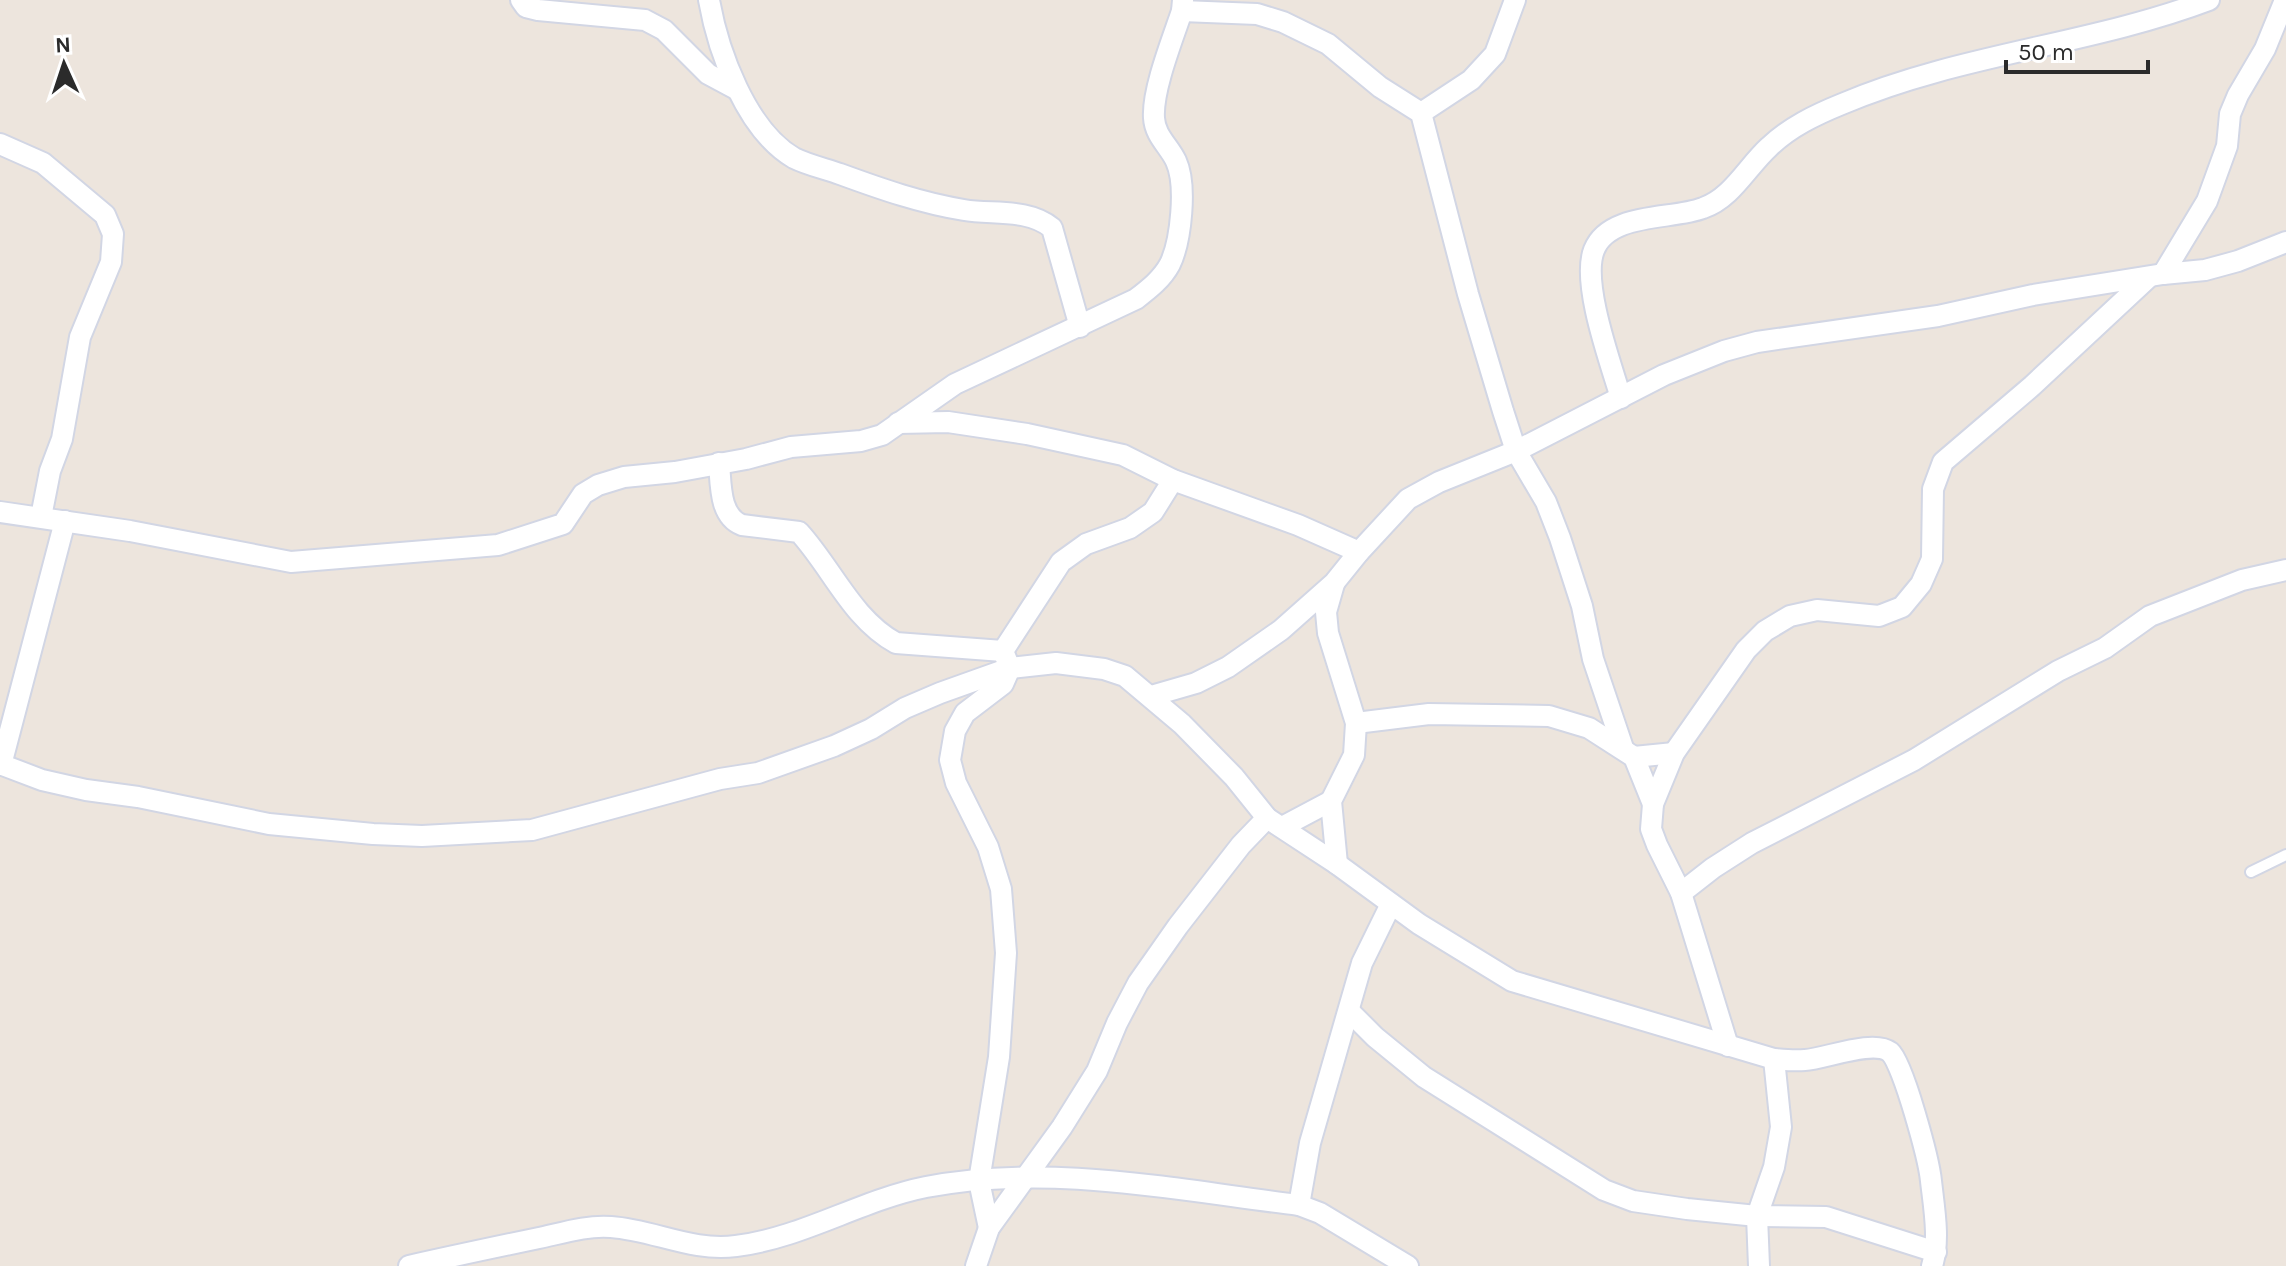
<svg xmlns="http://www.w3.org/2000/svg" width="2286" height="1266" font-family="Karla,sans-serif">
	<rect width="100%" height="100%" fill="#ede5dd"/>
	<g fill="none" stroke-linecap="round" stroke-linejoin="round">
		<g stroke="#d2d6e4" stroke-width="14">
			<polyline id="lane" points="2251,872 2286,855"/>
		</g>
		<g stroke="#d2d6e4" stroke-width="24">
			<g id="street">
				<polyline points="521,0 526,7 538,10 645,20 664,30 708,74 736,89"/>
				<path d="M 709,0 C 718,51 746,130 794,158 C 808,165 826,169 840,174 C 881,189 921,203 964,210 C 992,215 1028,208 1052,228 L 1080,327"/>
				<polyline points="1182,11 1257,14 1283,22 1328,44 1380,87 1421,113 1468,294 1503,411 1516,451 1546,502 1560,538 1582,606 1593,659 1623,748"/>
				<polyline points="1421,113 1471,80 1495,54 1515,0"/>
				<polyline points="0,144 43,163 105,215 113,234 111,262 80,337 62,439 50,471 41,517"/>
				<polyline points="2163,274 2207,201 2227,146 2230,114 2238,95 2265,49 2285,0"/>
				<path d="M 1621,398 C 1611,364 1581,283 1594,250 C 1609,212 1672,220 1703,208 C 1732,198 1747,167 1769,147 C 1790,127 1815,115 1842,104 C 1959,54 2090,45 2209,0"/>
				<polyline points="898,423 948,422 1027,434 1123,455 1173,480 1298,525 1359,552"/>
				<path d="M 719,463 C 721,484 719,516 742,525 L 799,532 C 832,568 852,619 896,643 L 1003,651"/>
				<path d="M 0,512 L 130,531 L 291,562 L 498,545 L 563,524 L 583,494 L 598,485 L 624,477 L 675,472 L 746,459 L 791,447 L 861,441 L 882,435 L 955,384 L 1136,299 C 1149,289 1162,279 1170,264 C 1181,241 1187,185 1176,161 C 1169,146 1155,136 1154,118 C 1152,90 1173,38 1182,11 L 1183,0"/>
				<polyline points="1334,584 1326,612 1328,633 1356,723 1354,755 1331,801 1337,864"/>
				<polyline points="1003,651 1061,562 1086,544 1130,528 1153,512 1173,480"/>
				<polyline points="1151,696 1196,683 1228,667 1281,630 1334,583 1359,552 1408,499 1439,482 1516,451 1664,375 1724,351 1757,342 1938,316 2033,295 2163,274 2205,270 2238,261 2286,242"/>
				<polyline points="1356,723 1429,714 1549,716 1589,728 1634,757 1653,804"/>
				<polyline points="1634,757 1674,753"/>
				<path d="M 0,764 L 42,780 L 86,790 L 138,797 L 269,824 L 373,834 L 422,836 L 532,830 L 720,779 L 758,773 L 834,746 L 871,729 L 905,708 L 940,693 L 1010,668 L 1056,663 L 1104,669 L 1125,676 L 1182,724 L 1234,777 L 1267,818 L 1337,864 L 1419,924 L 1512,981 L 1774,1059 C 1784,1060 1795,1061 1805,1060 C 1825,1059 1873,1039 1890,1052 C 1903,1063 1929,1160 1931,1181 C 1934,1208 1940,1240 1932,1266"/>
				<polyline points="1,765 65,521"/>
				<polyline points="1282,827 1331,801"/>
				<polyline points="1681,893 1713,868 1752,843 1914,760 2058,671 2105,648 2150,616 2242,580 2286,570"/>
				<polyline points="1349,1011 1375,1037 1424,1077 1604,1190 1633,1201 1687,1209 1757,1216 1826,1217 1936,1252"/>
				<polyline points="1728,1046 1681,893 1657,845 1651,829 1653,804 1674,753 1746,650 1765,631 1790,616 1817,610 1879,616 1902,607 1921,584 1932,559 1933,489 1943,462 2032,386 2149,277"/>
				<polyline points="1299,1205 1310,1143 1362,963 1391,904"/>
				<polyline points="989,1228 979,1181 999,1057 1006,953 1001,889 988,847 956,783 950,760 955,731 965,713 1003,684 1010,668 1003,651"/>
				<path d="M 409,1266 C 453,1256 496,1247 539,1238 C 562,1233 587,1225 611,1227 C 654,1230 692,1252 736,1246 C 802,1238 861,1200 926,1187 C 1049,1163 1176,1190 1299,1205 L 1320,1213 L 1408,1266"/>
				<polyline points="976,1266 989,1228 1062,1127 1097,1071 1117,1023 1138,983 1178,926 1241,845 1267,818"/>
				<polyline points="1759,1266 1757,1216 1774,1167 1781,1127 1774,1059"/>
			</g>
		</g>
		<use href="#lane" stroke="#fff" stroke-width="10"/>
		<use href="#street" stroke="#fff" stroke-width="20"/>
	</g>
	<g transform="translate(64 64) rotate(357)" stroke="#ffffff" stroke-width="6" paint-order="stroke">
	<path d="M0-6L14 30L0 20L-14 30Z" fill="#2b2b2b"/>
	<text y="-12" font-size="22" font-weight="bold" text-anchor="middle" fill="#2b2b2b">N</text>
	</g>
	<path d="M2006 60v12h142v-12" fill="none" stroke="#2b2b2b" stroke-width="4"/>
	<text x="2018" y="60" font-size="24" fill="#2b2b2b" stroke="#ffffff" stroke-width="6" paint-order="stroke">50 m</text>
</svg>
